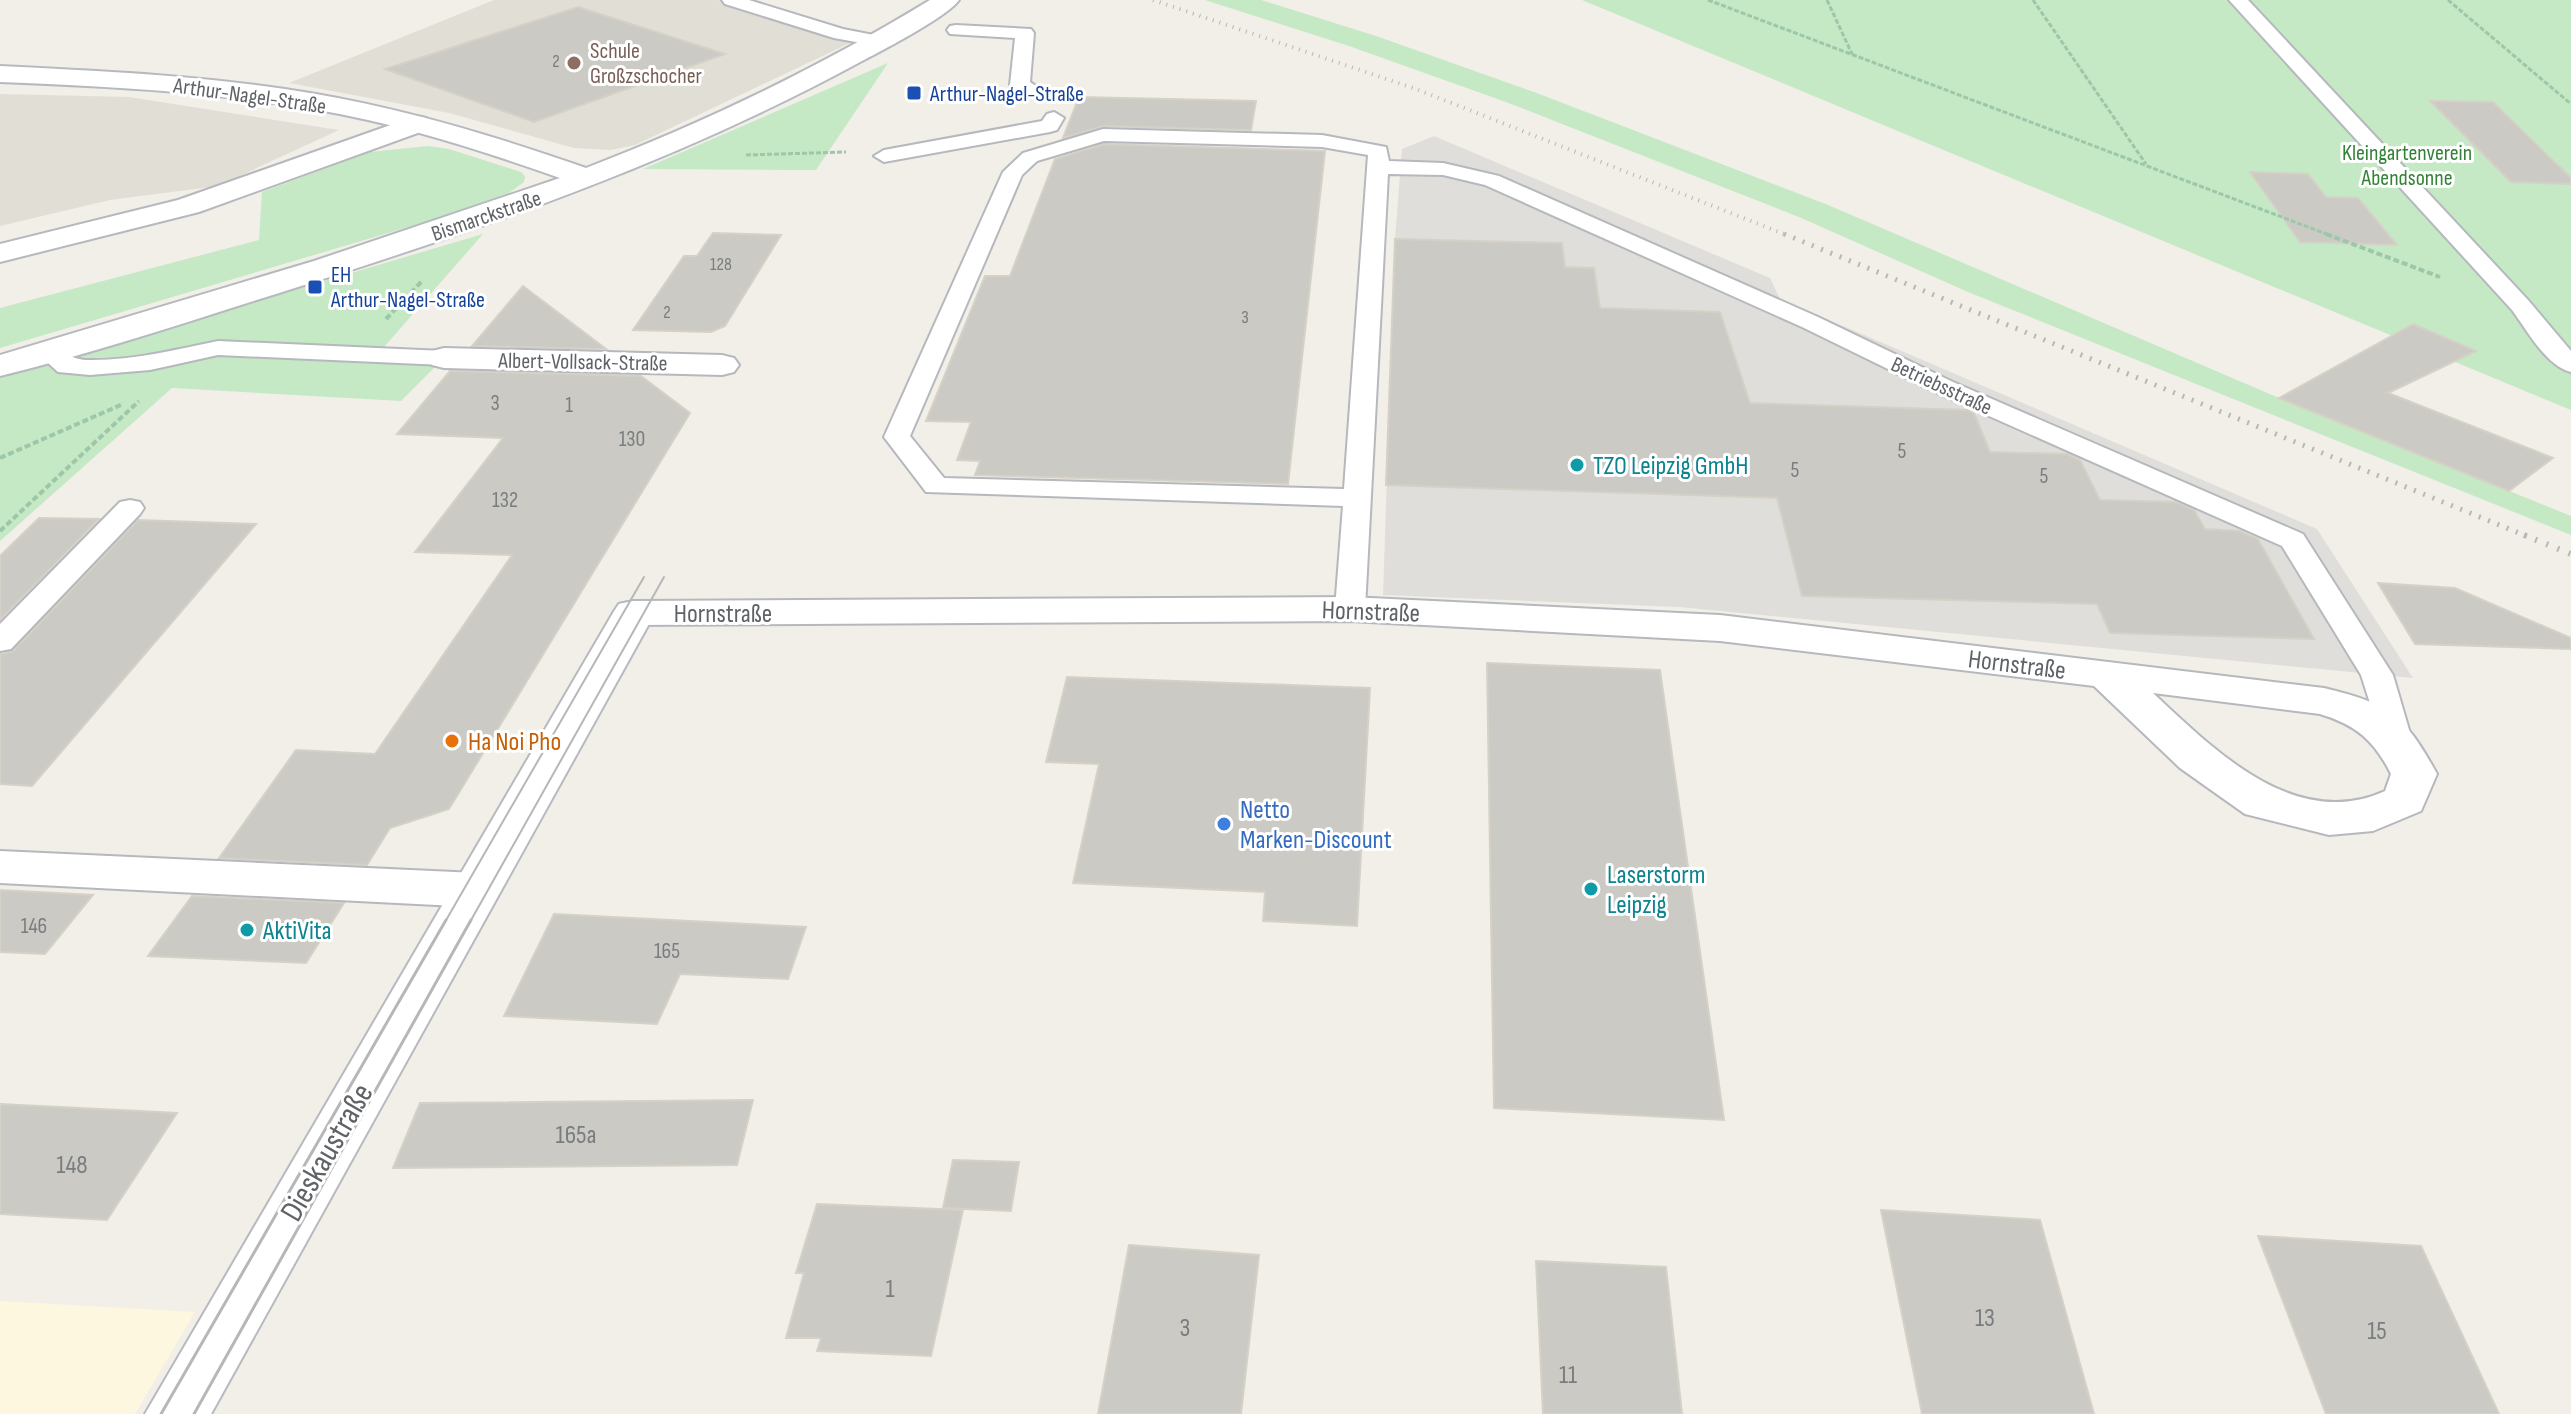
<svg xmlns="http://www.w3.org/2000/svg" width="2571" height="1414" font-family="'Sofia Sans Condensed',sans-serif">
	<rect width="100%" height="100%" fill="#f1efe8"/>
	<polygon fill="#fef7e0" points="0,1301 195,1312 135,1414 0,1414"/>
	<polygon fill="#e0deda" points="1434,136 1770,278 1780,299 2317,529 2413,678 1679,607 1383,595 1395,239 1402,149"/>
	<g fill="#e1ded6">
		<polygon points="494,0 718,0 852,42 635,145 611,150 574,148 449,113 289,83"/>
		<polygon points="0,94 129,97 339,130 218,186 110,200 0,226"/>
	</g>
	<g fill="#c5e8c5">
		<polygon points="1205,0 1261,0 1376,36 1534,92 1828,205 2279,398 2571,516 2571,535 1968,292 1799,217 1506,102 1349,46"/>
		<polygon points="1582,0 2571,0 2571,410"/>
		<polygon points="888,63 816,170 643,169 671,157"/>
		<polygon points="428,146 449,149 521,172 525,177 524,182 509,193 432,220 0,348 0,308 259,240 262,192 370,152"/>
		<polygon points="483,234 384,347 450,352 401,401 172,388 0,541 0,377"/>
	</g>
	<g fill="#cccac5" stroke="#d6d1c6" stroke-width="2">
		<polygon points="578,7 725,54 534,122 385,69"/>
		<polygon points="1079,97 1256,101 1251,130 1103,126 1063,138"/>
		<polygon points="2430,101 2493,102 2571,178 2571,184 2511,182"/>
		<polygon points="1104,144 1325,151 1288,484 975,475 980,461 957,460 971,422 926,421 985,276 1010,276 1055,159"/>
		<polygon points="2250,172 2308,174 2326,197 2358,198 2397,245 2300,242"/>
		<polygon points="713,233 781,235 725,326 711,332 633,330 684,256 697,256"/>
		<polygon points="1395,239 1562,243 1565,267 1594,268 1600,308 1720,312 1750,403 1968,410 1974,413 1990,452 2067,454 2080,460 2100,500 2176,502 2194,510 2205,529 2240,531 2258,539 2314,639 2110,633 2097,604 1802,596 1777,498 1386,485"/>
		<polygon points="523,286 606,349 472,346"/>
		<polygon points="2413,324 2476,351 2388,393 2553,458 2509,491 2279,398"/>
		<polygon points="450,371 641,376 690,413 449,809 390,828 367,865 219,858 296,750 375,754 512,555 415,552 503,438 397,434"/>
		<polygon points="39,518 99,519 0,620 0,556"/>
		<polygon points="138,520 256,524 32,786 0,784 0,654 13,651"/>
		<polygon points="2378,583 2455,588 2571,638 2571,649 2415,644"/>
		<polygon points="1487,663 1660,670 1724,1120 1494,1108"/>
		<polygon points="1067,677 1370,688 1357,926 1263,921 1265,892 1073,883 1099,764 1046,762"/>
		<polygon points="0,890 93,895 45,954 0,952"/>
		<polygon points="192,896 344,903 306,963 148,956"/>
		<polygon points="554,914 806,927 788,979 680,974 657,1024 504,1016"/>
		<polygon points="753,1100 737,1165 393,1168 420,1103"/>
		<polygon points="0,1104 177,1113 107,1220 0,1214"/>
		<polygon points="953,1160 1019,1162 1011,1211 943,1208"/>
		<polygon points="817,1204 963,1210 931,1356 817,1351 821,1338 786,1338 804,1273 796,1273"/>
		<polygon points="1881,1210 2040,1220 2094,1414 1922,1414"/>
		<polygon points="2258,1236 2421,1246 2499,1414 2326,1414"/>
		<polygon points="1129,1245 1259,1255 1241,1414 1098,1414"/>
		<polygon points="1536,1261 1666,1267 1682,1414 1543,1414"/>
	</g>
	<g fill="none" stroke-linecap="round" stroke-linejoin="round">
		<g stroke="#b5b8bc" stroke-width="4">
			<g id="lane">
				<polygon points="722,0 749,0 843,29 889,38 892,42 883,47 834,38 725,4"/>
				<path d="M 2229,0 L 2248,0 L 2528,300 L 2571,351 L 2571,372 C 2546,366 2527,330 2512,310 Z"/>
				<polygon points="956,25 1031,29 1034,33 1030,82 1040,89 1037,93 1023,93 1010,85 1015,38 950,34 947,30 950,26"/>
				<polygon points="1054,112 1064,118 1057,130 1050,132 884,162 874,156 884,150 1042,121 1047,114"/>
				<path d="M 1103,129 L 1322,135 L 1386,147 L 1389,161 L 1443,163 L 1499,176 L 1818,317 L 1953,382 L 2303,534 L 2393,675 L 2412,740 L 2408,747 L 2396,750 L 2384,747 L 2361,675 L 2282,546 L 1935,392 L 1802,327 L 1485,185 L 1443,175 L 1388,174 L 1365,609 L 1361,615 L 1350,618 L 1339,615 L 1335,609 L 1343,506 L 926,492 L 884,437 L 1003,172 L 1023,153 ZM 1104,141 L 1322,147 L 1368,155 L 1344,489 L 944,478 L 910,436 L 1022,175 L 1037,161 Z"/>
				<path d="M 218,341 L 444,351 L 453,353 L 456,358 L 453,363 L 444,365 L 218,355 L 150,370 L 90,375 L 58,372 L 37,353 L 40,348 C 59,343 68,360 86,360 C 131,361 175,350 218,341 Z"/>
				<polygon points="130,500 140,502 144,508 140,514 11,649 0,651 0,624 120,502"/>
			</g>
		</g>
		<g stroke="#b5b8bc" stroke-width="4">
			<g id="street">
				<polygon points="416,116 426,118 430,124 426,130 199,212 0,262 0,244 178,200"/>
				<polygon points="444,348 722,355 734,358 739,365 734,372 722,375 444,368 432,365 427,358 432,351"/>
				<path d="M 1350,597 L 1720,615 L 2324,688 C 2390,704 2404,714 2437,774 L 2421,811 L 2373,831 L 2329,835 L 2245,814 L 2180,768 L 2094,686 L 1720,641 L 1350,621 L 634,625 L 619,622 L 613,613 L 619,604 L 634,601 ZM 2153,693 L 2320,714 C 2356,725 2374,740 2391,774 L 2385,791 C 2295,832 2214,750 2153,693 Z"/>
				<polygon points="0,851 476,873 493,878 501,890 493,902 476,907 0,883"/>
			</g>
		</g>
		<g stroke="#b6babf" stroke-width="4">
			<g id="secondary">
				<path d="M 930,0 L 959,0 C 947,17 883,50 862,61 C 684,158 494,225 301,286 C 202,317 102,351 0,376 L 0,355 L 314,261 L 560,178 C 497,156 434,135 368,120 C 248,93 123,87 0,82 L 0,66 C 106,71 212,76 316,94 C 408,110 498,137 586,168 C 706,122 820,67 930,0 Z"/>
				<polygon points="634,601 649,604 655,613 211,1414 145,1414 613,613 619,604"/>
			</g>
		</g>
		<g stroke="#9cc7a9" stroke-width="3" stroke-dasharray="5 2" stroke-linecap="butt">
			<polyline points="1708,0 2332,236"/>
			<polyline points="1827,0 1852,54"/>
			<polyline points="2033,0 2146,164"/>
			<polyline points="2448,0 2571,104"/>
			<polyline points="746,155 846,152"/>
		</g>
		<g stroke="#9cc7a9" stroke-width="4" stroke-dasharray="6 3" stroke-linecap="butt">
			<polyline points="2326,234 2440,277"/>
			<polyline points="386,319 423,280"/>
			<polyline points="0,458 123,404"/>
			<polyline points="0,531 139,401"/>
		</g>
		<use href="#lane" fill="#fff" fill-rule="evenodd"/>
		<use href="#street" fill="#fff" fill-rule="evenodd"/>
		<use href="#secondary" fill="#fff" fill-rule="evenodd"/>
		<g stroke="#b6b7b8" stroke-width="2">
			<polyline points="445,922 644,577"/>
			<polyline points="470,922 664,577"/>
		</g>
		<g stroke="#b6b7b8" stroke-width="3">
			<polyline points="161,1414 446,920"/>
			<polyline points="194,1414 471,920"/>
		</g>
		<polyline stroke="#b6b7b8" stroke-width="4" stroke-dasharray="1 6" stroke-linecap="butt" points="1153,0 1416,89 1789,236"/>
		<polyline stroke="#b6b7b8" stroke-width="5" stroke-dasharray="2 8" stroke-linecap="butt" points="1784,234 2529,537"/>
		<polyline stroke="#b6b7b8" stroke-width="6" stroke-dasharray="2 10" stroke-linecap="butt" points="2524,535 2571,554"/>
	</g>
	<circle fill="#8d6e63" stroke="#fff" stroke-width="3" cx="574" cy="63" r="8"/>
	<g fill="#1a4fb4" stroke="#fff" stroke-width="3">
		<rect x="906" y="85" width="16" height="16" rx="4"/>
		<rect x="307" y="279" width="16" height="16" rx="4"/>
	</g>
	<g fill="#0f9aa8" stroke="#fff" stroke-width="3">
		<circle cx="1577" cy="465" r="8"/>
		<circle cx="1591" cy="889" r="8"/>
		<circle cx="247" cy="930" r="8"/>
	</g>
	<circle fill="#e8710a" stroke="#fff" stroke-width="3" cx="452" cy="741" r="8"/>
	<circle fill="#3f7fe0" stroke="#fff" stroke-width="3" cx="1224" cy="824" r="8"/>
	<g text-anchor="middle" stroke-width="6" stroke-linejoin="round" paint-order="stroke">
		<g font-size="18" fill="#7a7d7f">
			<text x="556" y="67">2</text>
			<text x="721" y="270">128</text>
			<text x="667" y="318">2</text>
			<text x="1245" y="323">3</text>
		</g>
		<g font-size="22" fill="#785e54" stroke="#fff" text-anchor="start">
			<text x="590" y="58">Schule<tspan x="590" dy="25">Großzschocher</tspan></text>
		</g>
		<g font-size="22" fill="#164399" stroke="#fff" text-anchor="start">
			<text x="930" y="101">Arthur-Nagel-Straße</text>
			<text x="331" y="282">EH<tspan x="331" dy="25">Arthur-Nagel-Straße</tspan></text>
		</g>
		<g font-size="22" fill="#5f6368" stroke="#fff">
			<text transform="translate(250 95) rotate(8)" y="8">Arthur-Nagel-Straße</text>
			<text transform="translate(486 215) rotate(-19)" y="8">Bismarckstraße</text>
			<text transform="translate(583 361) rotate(1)" y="8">Albert-Vollsack-Straße</text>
			<text transform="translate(1942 385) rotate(25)" y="8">Betriebsstraße</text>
		</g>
		<g font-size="22" fill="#348238" stroke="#fff">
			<text x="2407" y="160">Kleingartenverein<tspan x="2407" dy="25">Abendsonne</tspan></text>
		</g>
		<g font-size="22" fill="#7a7d7f">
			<text x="495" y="410">3</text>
			<text x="569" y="412">1</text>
			<text x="632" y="446">130</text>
			<text x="1902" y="458">5</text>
			<text x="1795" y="477">5</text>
			<text x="2044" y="483">5</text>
			<text x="505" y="507">132</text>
			<text x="34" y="933">146</text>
			<text x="667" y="958">165</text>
		</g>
		<g font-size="26" fill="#0d838f" stroke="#fff" text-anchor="start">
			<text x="1593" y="474">TZO Leipzig GmbH</text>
			<text x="1607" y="883">Laserstorm<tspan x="1607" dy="30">Leipzig</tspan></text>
			<text x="263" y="939">AktiVita</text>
		</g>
		<g font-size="26" fill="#5f6368" stroke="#fff">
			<text transform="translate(1371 611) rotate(2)" y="9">Hornstraße</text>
			<text x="723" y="622">Hornstraße</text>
			<text transform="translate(2017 664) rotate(7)" y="9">Hornstraße</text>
		</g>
		<g font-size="26" fill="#c56008" stroke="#fff" text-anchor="start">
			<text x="468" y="750">Ha Noi Pho</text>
		</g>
		<g font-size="26" fill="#366cbe" stroke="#fff" text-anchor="start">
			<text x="1240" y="818">Netto<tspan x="1240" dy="30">Marken-Discount</tspan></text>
		</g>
		<g font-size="26" fill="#7a7d7f">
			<text x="576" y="1143">165a</text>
			<text x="72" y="1173">148</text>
			<text x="890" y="1297">1</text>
			<text x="1985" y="1326">13</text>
			<text x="1185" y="1336">3</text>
			<text x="2377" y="1339">15</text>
			<text x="1568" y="1383">11</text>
		</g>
		<g font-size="32" fill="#5f6368" stroke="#fff">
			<text transform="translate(326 1152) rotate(-60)" y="11">Dieskaustraße</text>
		</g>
	</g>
</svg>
